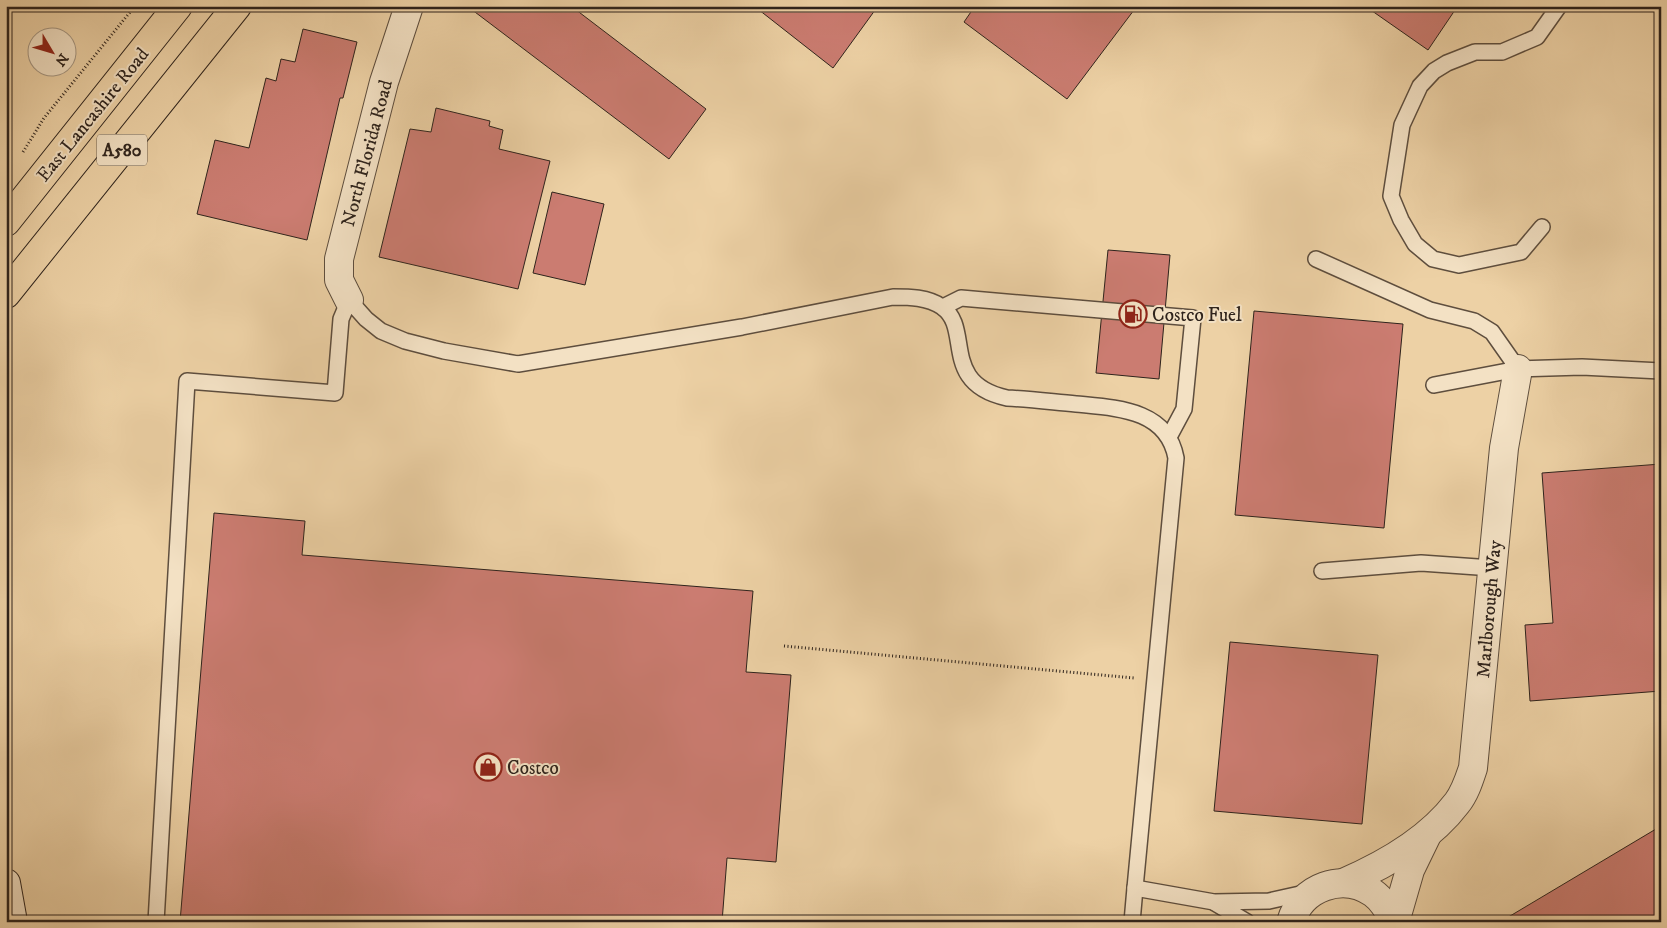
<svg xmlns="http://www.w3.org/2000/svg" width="1667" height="928" font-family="'IM FELL DW Pica',serif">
	<rect width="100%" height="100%" fill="#edd1a5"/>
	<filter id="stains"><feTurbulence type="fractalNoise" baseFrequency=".004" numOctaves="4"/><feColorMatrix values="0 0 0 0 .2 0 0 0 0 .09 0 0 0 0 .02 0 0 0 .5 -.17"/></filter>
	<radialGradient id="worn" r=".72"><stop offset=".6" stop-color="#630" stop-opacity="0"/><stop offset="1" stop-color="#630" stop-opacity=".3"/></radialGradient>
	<g fill="#cb7c71" stroke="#2e231c">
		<polygon points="467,6 571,6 706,109 669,159"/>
		<polygon points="754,6 878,6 833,68"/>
		<polygon points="975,6 1137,6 1067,99 964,22"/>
		<polygon points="1365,6 1449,6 1455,10 1428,50"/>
		<polygon points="303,29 357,42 343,98 340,98 307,240 197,214 215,140 249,148 266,78 276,81 281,59 295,62"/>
		<polygon points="436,108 490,121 489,126 503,130 499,149 550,161 518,289 379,257 410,129 431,132"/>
		<polygon points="552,192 604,204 585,285 533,273"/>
		<polygon points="1108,250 1170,255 1159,379 1096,373"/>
		<polygon points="1254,311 1403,324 1384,528 1235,515"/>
		<polygon points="1661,464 1661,691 1530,701 1525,625 1553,623 1542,473"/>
		<polygon points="214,513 305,521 302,555 753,591 746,672 791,675 776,862 727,858 722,922 180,922"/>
		<polygon points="1230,642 1378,655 1362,824 1214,811"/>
		<polygon points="1661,826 1661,922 1500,922"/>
	</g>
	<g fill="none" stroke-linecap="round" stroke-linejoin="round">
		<g stroke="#5e4e3e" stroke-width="18">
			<g id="lane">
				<polyline points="1542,227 1521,252 1459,265 1433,259 1415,244 1401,220 1391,196 1402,125 1420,86 1434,71 1447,63 1475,52 1502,52 1537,37 1559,6"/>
				<polyline points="1316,259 1430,310 1474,321 1492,332 1518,369"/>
				<polyline points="943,307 961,298 1193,318 1184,409 1169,437"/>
				<polyline points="1434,385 1518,369 1582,367 1661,371"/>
				<polyline points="1322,571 1421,563 1492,568"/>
				<polyline points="1215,903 1247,922"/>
				<path d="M 156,922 L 187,381 L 335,393 L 341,319 L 349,300 L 366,319 L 381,331 L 405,341 L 444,351 L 518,364 L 742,327 L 893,297 C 909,297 928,297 942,307 C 973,328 939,383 1007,398 C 1030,399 1053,402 1076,404 C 1116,408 1167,409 1176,458 L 1135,888 L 1214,902 L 1269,901 L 1309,892"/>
				<polyline points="1132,922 1135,888"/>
			</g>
		</g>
		<g stroke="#5e4e3e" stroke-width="30">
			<g id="street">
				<polyline points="349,300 339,280 339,259 384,82 409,6"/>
				<path d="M 1343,883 C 1385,865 1429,840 1457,803 C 1465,793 1469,780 1473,768 L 1504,448 L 1518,369"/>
				<path d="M 1291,922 C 1301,887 1343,872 1373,893 C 1383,900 1389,911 1394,922"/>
				<polyline points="1395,922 1410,870 1427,835"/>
			</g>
		</g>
		<g stroke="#2e231c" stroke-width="30">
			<polyline id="secondary" points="6,883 13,922"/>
		</g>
		<g stroke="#2e231c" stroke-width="30">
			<g id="highway">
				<polyline points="6,222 178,6"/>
				<polyline points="6,294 237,6"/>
			</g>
		</g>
		<g stroke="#2e231c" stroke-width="3" stroke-dasharray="1 2.5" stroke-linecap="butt">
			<polyline points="23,152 44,118 135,6"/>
			<polyline points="784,646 1134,678"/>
		</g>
		<use href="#lane" stroke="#f3e1c4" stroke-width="15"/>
		<use href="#street" stroke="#f3e1c4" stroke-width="28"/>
		<use href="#secondary" stroke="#f3e1c4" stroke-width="28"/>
		<use href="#highway" stroke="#edd1a5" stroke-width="28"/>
	</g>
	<defs>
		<g id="fuel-ring" transform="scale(1.4375)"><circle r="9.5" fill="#f3e1c4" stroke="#8f2418" stroke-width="1.5"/><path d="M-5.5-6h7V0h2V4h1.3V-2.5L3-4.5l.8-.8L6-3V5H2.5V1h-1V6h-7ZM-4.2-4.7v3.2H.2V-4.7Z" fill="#8f2418"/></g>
		<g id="shop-ring" transform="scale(1.4375)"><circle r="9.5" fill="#f3e1c4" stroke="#8f2418" stroke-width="1.5"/><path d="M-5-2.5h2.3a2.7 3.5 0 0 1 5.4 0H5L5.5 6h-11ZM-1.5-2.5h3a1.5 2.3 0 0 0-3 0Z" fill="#8f2418"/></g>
	</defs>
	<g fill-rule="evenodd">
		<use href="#fuel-ring" x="1133" y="314"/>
		<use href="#shop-ring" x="488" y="767"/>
	</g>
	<g text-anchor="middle" stroke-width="4" stroke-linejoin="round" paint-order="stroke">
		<rect fill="#f3e1c4" stroke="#695c4e" stroke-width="1" x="97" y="134.5" width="50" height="31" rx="4"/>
		<g font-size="18" font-weight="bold" fill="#2e231c">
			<text x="122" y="156">A580</text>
		</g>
		<g font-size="19" fill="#2e231c" stroke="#f3e1c4">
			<text transform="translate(92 114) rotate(-51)" y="7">East Lancashire Road</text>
			<text transform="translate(366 153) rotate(-75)" y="7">North Florida Road</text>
			<text transform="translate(1488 609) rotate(-85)" y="7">Marlborough Way</text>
		</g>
		<g font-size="19" fill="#2e231c" stroke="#f3e1c4" text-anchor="start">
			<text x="1152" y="321">Costco Fuel</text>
			<text x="507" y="774">Costco</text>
		</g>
	</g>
	<rect width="1667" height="928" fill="none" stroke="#edd1a5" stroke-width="25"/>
	<rect x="8" y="8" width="1652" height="913" fill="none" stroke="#2e231c" stroke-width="2.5"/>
	<rect x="12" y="12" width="1642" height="903" fill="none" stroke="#2e231c"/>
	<g transform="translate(52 52) rotate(128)"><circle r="24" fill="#f3e1c4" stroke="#a49581"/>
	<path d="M0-4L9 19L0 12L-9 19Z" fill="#8f2418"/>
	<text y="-8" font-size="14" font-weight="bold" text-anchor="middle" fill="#2e231c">N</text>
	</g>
	<rect width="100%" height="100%" filter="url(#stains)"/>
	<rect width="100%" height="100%" fill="url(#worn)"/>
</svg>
